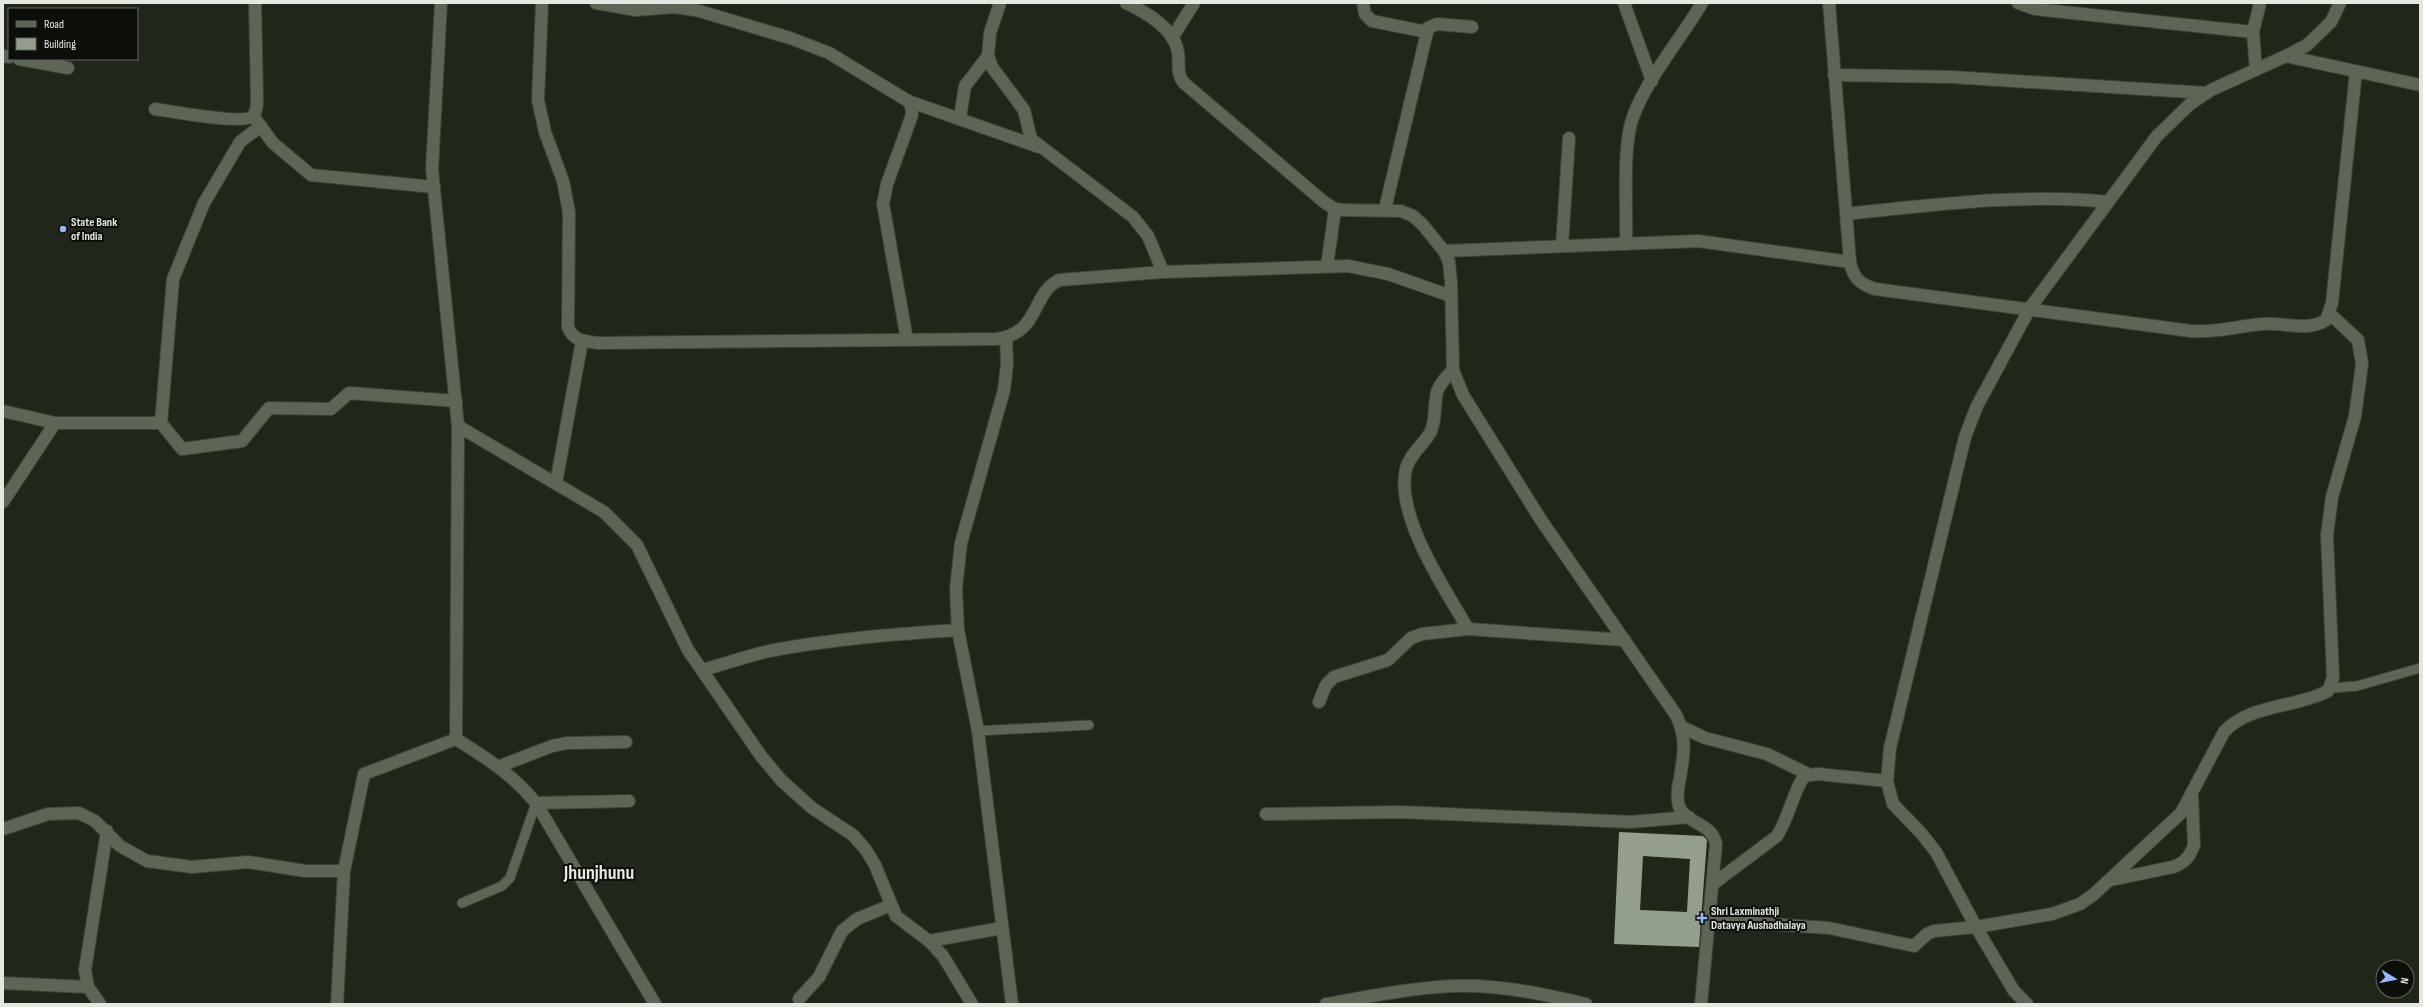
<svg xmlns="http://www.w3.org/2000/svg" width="2423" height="1007" font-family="'Sofia Sans Condensed',sans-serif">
	<rect width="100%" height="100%" fill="#20271a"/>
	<path fill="#949e8d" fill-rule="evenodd" d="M 1619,832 L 1703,836 L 1707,840 L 1699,947 L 1614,944 ZM 1643,856 L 1690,859 L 1687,912 L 1640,910 Z"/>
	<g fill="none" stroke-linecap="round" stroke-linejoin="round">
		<g stroke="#3d443a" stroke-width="11">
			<g id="lane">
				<polyline points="2331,688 2357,686 2420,668"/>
				<polyline points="978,731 1089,725"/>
				<polyline points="462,903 502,886 510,878 536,803"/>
			</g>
		</g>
		<g stroke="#3d443a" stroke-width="14">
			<g id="street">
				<path d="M 542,3 L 538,100 L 545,132 L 563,181 L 569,212 L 568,327 C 573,341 584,341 597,343 L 996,339 C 1041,333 1030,295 1059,280 L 1163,272 L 1348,266 L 1388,274 L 1451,296"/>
				<polyline points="596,3 636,10 674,7 696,10 790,38 829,53 908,101 911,105 912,115 887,184 883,204 907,340"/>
				<polyline points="1000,3 990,33 988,56 992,67 1024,110 1031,139 1133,217 1148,236 1163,272"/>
				<path d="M 1126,3 C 1146,12 1175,29 1178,53 C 1180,64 1176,74 1184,83 L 1324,202 L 1335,209 L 1344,210 L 1401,211 L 1413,216 L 1422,224 L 1444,251 L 1449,262 L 1451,282 L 1453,370 L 1463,395 L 1541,520 L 1676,715 C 1687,737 1684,755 1680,778 C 1678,787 1676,797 1679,806 C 1685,824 1712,822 1716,844 L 1701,1004"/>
				<polyline points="1363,3 1365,14 1372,21 1427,32"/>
				<polyline points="1624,3 1652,81"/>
				<path d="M 1829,3 L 1850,262 C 1853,278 1860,284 1875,289 L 2191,331 C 2218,333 2237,326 2262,324 C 2283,322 2308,332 2326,320 L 2332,303 L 2356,71"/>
				<polyline points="2018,3 2035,9 2253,32"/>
				<polyline points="1172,38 1194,3"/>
				<polyline points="3,56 9,57"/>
				<polyline points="2286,56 2420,85"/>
				<polyline points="19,59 68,68"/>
				<polyline points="2256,70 2253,32 2260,3"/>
				<polyline points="1834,75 1952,77 2207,93"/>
				<polyline points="908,101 1039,147"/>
				<path d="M 155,109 C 170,111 244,125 253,116 C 257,111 257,104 257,98 L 255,3"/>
				<polyline points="960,118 965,86 988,56"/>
				<polyline points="256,120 273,143 311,175 434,187"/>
				<polyline points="1385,209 1428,28 1437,24 1472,27"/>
				<path d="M 1846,214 C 1933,205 2020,193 2108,202"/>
				<path d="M 1626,244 C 1627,208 1623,161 1630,127 C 1639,88 1681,39 1702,3"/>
				<polyline points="1562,246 1569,138"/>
				<polyline points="1444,251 1698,241 1850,262"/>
				<polyline points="1327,266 1335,209"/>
				<polyline points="1006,338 1007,364 1004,390 961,543 956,589 958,630 978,731 1012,1004"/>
				<path d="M 1453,370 C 1447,376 1440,383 1437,392 C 1434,405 1436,419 1431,431 C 1424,445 1410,453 1406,469 C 1395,516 1445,589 1468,629"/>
				<polyline points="3,411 55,423 161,423 182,449 242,441 269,408 331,409 349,393 456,401"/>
				<polyline points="161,423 173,279 204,203 240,142 261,126"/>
				<polyline points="458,426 604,512 637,545 688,650 761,756 781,780 812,808 853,835 866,850 875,865 896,916 929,941 943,956 972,1004"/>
				<polyline points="556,483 582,341"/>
				<polyline points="3,502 55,423"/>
				<path d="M 702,670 C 724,664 747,656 769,651 C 832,639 895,634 958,630"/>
				<polyline points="1319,702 1326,685 1334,677 1388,660 1411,638 1422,634 1468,629 1625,640"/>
				<polyline points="1682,727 1705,738 1767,754 1810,775"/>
				<path d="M 456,739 C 488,759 512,774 536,803 L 655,1004"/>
				<polyline points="500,766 552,746 567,743 626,742"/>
				<polyline points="536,803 629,801"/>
				<polyline points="1266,814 1401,812 1631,822 1689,817"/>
				<polyline points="3,829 48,814 79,813 95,821 120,846 147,861 192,867 248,862 305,871 344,871"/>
				<path d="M 2110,880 L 2173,867 C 2185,863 2190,856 2194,845 L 2192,795"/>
				<path d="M 1713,884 L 1777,836 C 1789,817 1792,795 1804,776 L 1818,774 L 1887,781"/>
				<path d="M 1709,920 L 1829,928 L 1914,946 L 1927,934 L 1934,931 L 1976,927 L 2052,914 L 2080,904 L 2093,895 L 2181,813 L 2224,732 C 2249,704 2296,708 2328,691 L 2333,678 L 2327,535 L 2332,497 L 2355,416 L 2362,364 L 2358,340 L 2330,314"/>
				<polyline points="929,941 1002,928"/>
				<polyline points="3,983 88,987"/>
				<polyline points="799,999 819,977 842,931 857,919 891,905"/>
				<polyline points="100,1004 88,987 85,970 107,831"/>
				<polyline points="337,1004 344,871 364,774 456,739 458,426 432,169 441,3"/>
				<path d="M 1326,1004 C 1367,997 1410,988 1453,986 C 1497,984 1543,994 1586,1004"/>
				<polyline points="2027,1004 2014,991 1976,927 1936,852 1921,833 1893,804 1887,781 1890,748 1965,437 1977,406 2030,308 2157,136 2190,104 2211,90 2286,56 2307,45 2331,22 2340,3"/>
			</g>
		</g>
		<use href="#lane" stroke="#5d6656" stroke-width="9"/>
		<use href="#street" stroke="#5d6656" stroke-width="12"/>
	</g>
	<g fill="#94b7fd" stroke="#0c0f09" stroke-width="1.5">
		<circle cx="63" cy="229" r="4"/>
		<path d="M1700 912h4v4h4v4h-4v4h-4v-4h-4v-4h4z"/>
	</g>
	<g text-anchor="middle" stroke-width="4" stroke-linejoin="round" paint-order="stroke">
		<g font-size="12" font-weight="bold" fill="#e3e8e0" stroke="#0c0f09" text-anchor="start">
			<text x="71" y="226">State Bank<tspan x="71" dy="14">of India</tspan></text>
			<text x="1711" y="915">Shri Laxminathji<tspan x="1711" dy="14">Datavya Aushadhalaya</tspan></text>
		</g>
		<g font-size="20" font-weight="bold" fill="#e3e8e0" stroke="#0c0f09">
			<text x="599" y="879">Jhunjhunu</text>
		</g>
	</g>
	<rect width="2423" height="1007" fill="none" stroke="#e3e8e0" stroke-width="8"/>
	<rect x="8" y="8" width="130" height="52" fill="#0c0f09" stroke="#62665f"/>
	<rect x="16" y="21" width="20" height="6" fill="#5d6656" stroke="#62665f"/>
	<text x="44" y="28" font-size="12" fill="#e3e8e0">Road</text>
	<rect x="16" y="38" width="20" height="12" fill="#949e8d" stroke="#62665f"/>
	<text x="44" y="48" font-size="12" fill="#e3e8e0">Building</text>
	<g transform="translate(2395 979) rotate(100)"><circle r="19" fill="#0c0f09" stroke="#62665f"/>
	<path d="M0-3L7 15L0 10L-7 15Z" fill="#94b7fd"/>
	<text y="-6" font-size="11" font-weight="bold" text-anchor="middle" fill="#e3e8e0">N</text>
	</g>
</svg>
